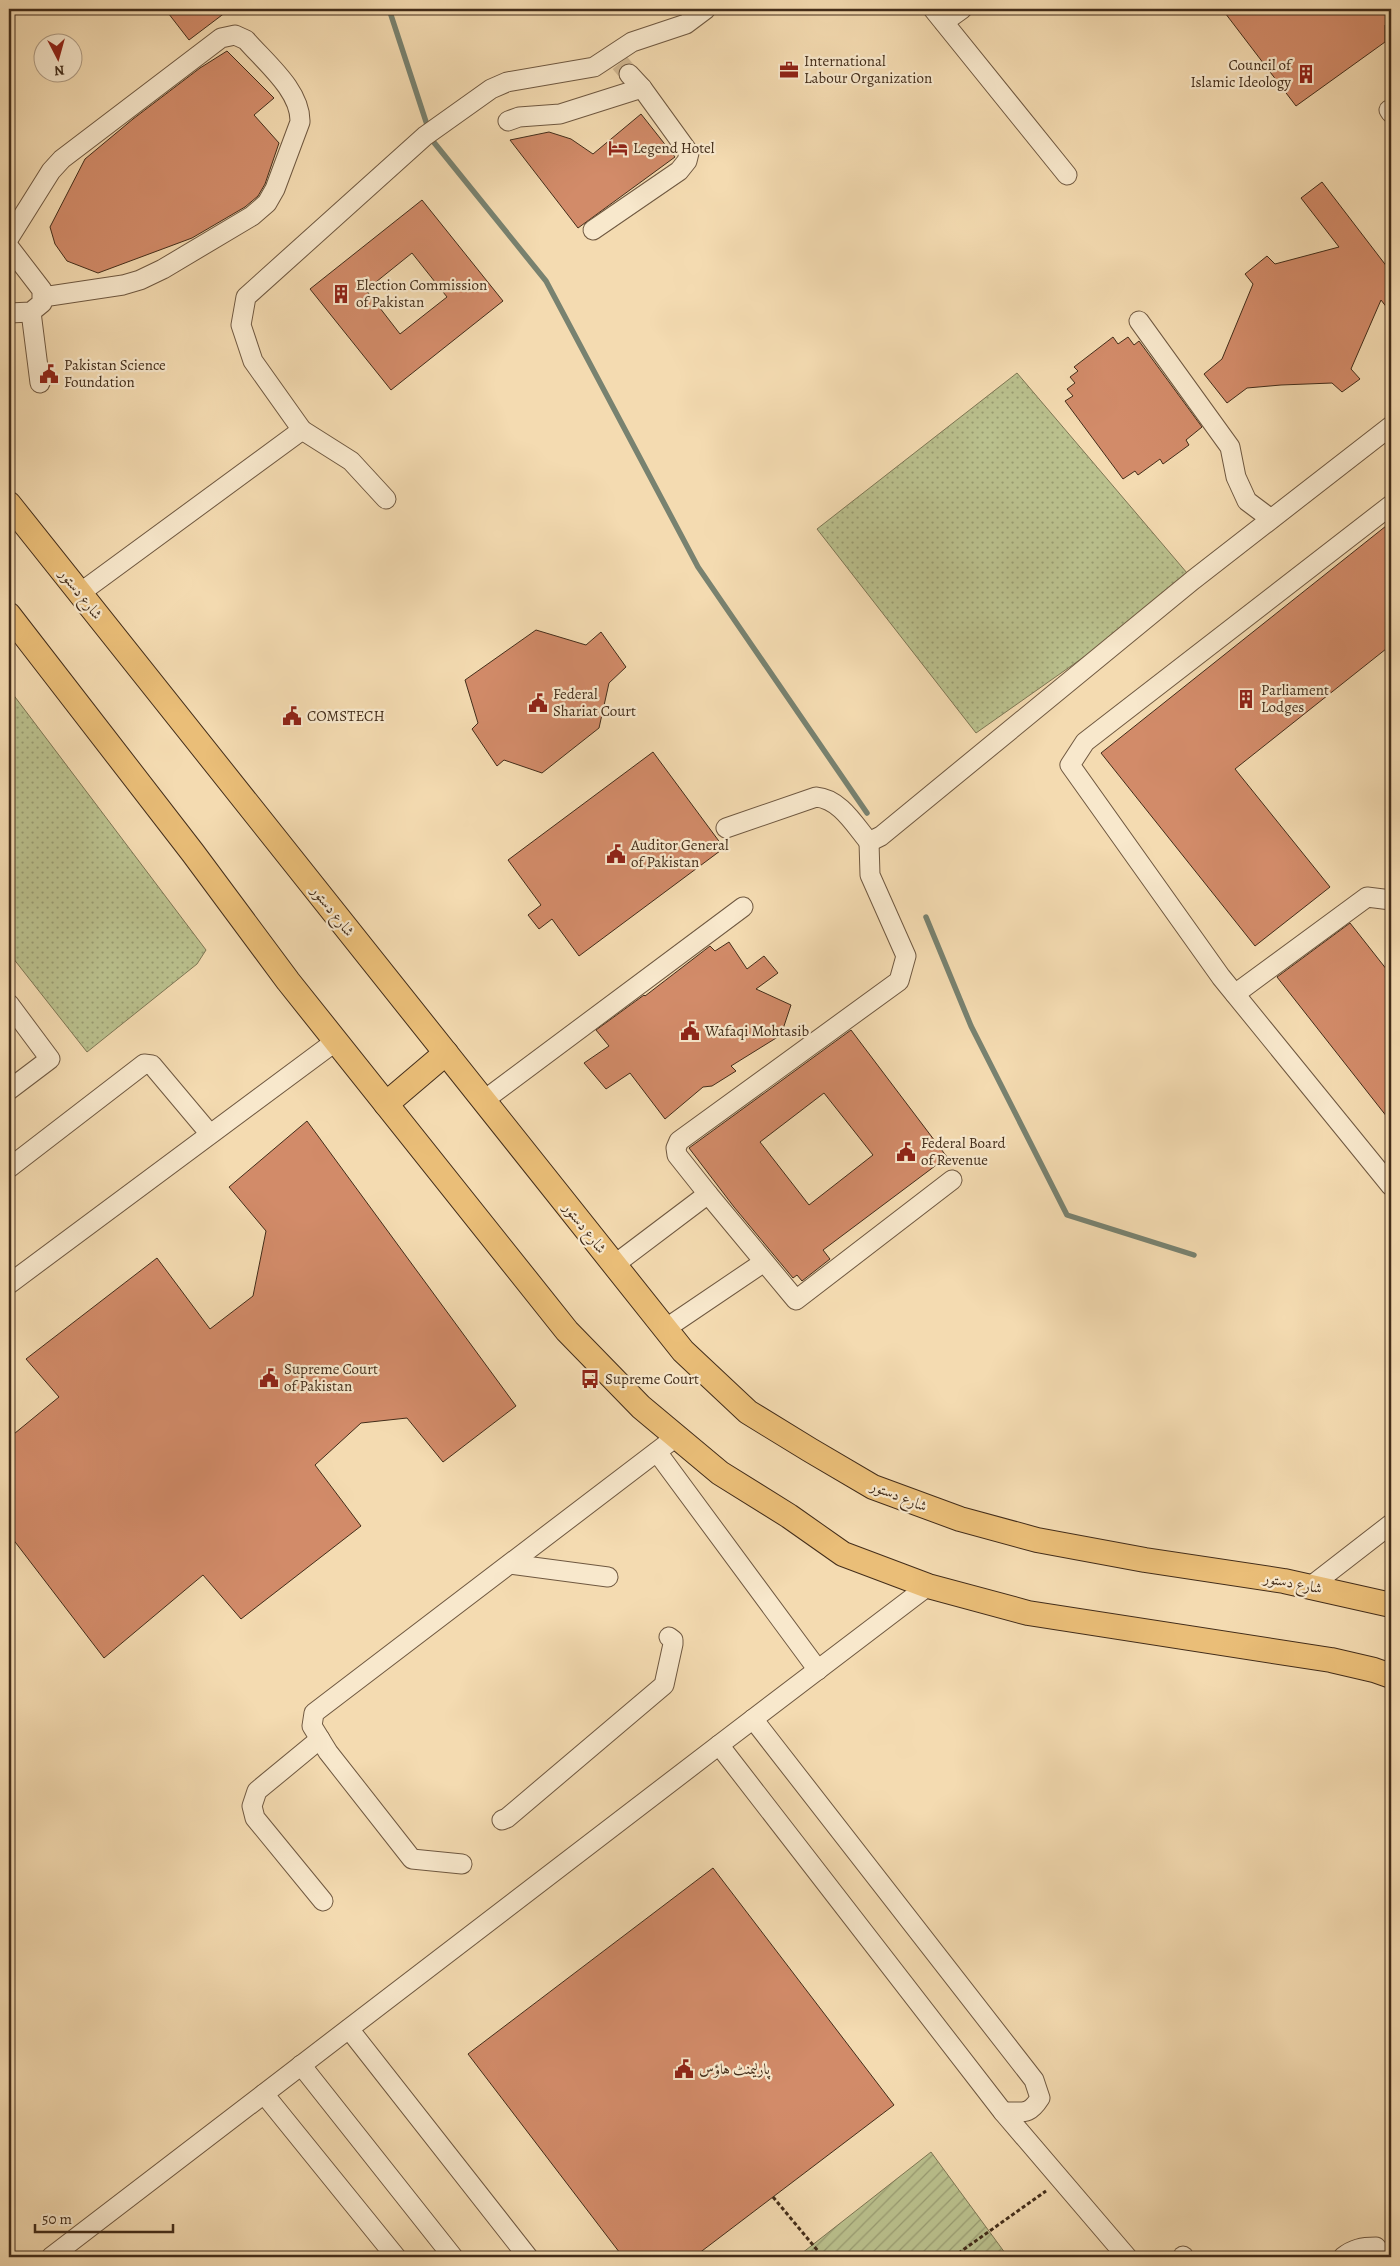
<svg xmlns="http://www.w3.org/2000/svg" width="1400" height="2266" font-family="Alegreya,Amiri,serif">
	<defs>
		<pattern id="grass-dots" width="8" height="8" patternUnits="userSpaceOnUse" patternTransform="scale(1.25)"><rect width="8" height="8" fill="#bac08d"/><path d="M2 2h.1M6 6h.1" fill="none" stroke="#999c72" stroke-width="1.8" stroke-linecap="round"/></pattern>
		<pattern id="garden-furrows" width="10" height="10" patternUnits="userSpaceOnUse" patternTransform="scale(1.25)"><rect width="10" height="10" fill="#bac08d"/><path d="M-1 1l2-2M0 10L10 0M9 11l2-2" fill="none" stroke="#999c72"/></pattern>
	</defs>
	<rect width="100%" height="100%" fill="#f4dbb1"/>
	<filter id="stains"><feTurbulence type="fractalNoise" baseFrequency=".004" numOctaves="4"/><feColorMatrix values="0 0 0 0 .2 0 0 0 0 .09 0 0 0 0 .02 0 0 0 .5 -.17"/></filter>
	<radialGradient id="worn" r=".72"><stop offset=".6" stop-color="#630" stop-opacity="0"/><stop offset="1" stop-color="#630" stop-opacity=".3"/></radialGradient>
	<g fill="url(#grass-dots)" stroke="#7e7654">
		<polygon points="1017,373 1193,580 976,733 817,529"/>
		<polygon points="9,689 206,950 197,964 87,1052 9,953"/>
	</g>
	<polygon fill="url(#garden-furrows)" stroke="#7e7654" points="931,2152 1008,2257 797,2257"/>
	<g fill="none" stroke-linecap="round" stroke-linejoin="round">
		<g stroke="#788270" stroke-width="5.5">
			<polyline points="389,9 432,140 546,281 698,567 867,813"/>
			<polyline points="926,917 971,1026 1067,1215 1194,1255"/>
		</g>
	</g>
	<g fill="#d28b69" stroke="#432d1a" fill-rule="evenodd">
		<polygon points="165,9 230,9 189,40"/>
		<polygon points="1222,9 1391,9 1391,23 1385,25 1385,42 1296,106"/>
		<polygon points="227,51 274,98 254,115 279,143 265,184 258,196 245,207 192,238 98,273 67,261 55,244 50,227 85,159 133,119 200,68"/>
		<polygon points="641,114 675,157 578,228 510,140 549,132 571,139 593,154"/>
		<polygon points="1322,182 1391,272 1391,313 1381,300 1351,369 1360,379 1342,392 1332,383 1281,385 1247,388 1227,403 1204,374 1222,359 1253,284 1245,274 1267,256 1275,264 1339,247 1301,198"/>
		<path d="M 422,200 L 503,301 L 391,390 L 310,289 ZM 412,253 L 447,297 L 400,334 L 366,290 Z"/>
		<polygon points="1113,337 1118,344 1128,337 1134,345 1139,341 1202,427 1186,440 1189,445 1163,464 1160,459 1138,475 1135,471 1123,479 1065,401 1073,396 1067,389 1075,383 1070,377 1078,371 1074,367"/>
		<polygon points="1391,522 1391,645 1235,769 1330,887 1255,946 1101,753"/>
		<polygon points="536,630 586,645 601,632 626,667 609,683 599,728 542,773 504,760 497,766 472,729 478,723 465,680"/>
		<polygon points="653,752 724,848 579,956 552,919 539,929 528,915 541,905 508,860"/>
		<polygon points="1350,923 1391,975 1391,1122 1277,977"/>
		<polygon points="729,942 747,969 764,956 778,973 756,989 791,1005 781,1035 731,1066 736,1071 712,1086 703,1087 665,1119 630,1073 606,1089 584,1063 609,1046 596,1030 644,995 645,996 710,946 715,951"/>
		<path d="M 851,1030 L 947,1157 L 823,1250 L 830,1259 L 802,1281 L 797,1275 L 793,1278 L 734,1207 L 689,1148 ZM 824,1093 L 873,1155 L 809,1205 L 760,1142 Z"/>
		<polygon points="307,1121 516,1406 443,1462 407,1418 361,1423 315,1465 361,1526 241,1619 203,1575 104,1658 9,1534 9,1438 59,1397 26,1359 157,1258 210,1329 253,1296 266,1231 229,1187"/>
		<polygon points="713,1868 894,2105 694,2257 623,2257 468,2054"/>
	</g>
	<g fill="none" stroke-linecap="round" stroke-linejoin="round">
		<polyline stroke="#d1b893" stroke-width="19" stroke-dasharray="19 9" stroke-linecap="butt" points="620,63 629,74"/>
		<g stroke="#6f5840" stroke-width="21">
			<g id="minor">
				<polyline points="933,9 1067,175"/>
				<polyline points="944,22 962,9"/>
				<polyline points="1389,110 1391,113"/>
				<polyline points="508,121 519,117 560,114 642,88"/>
				<polyline points="593,230 679,171 687,161 689,153 642,88 629,74"/>
				<path d="M 9,238 L 51,171 L 62,159 L 221,38 L 235,35 L 246,40 C 266,63 301,91 300,122 L 275,189 L 267,203 L 252,216 L 163,269 L 140,280 L 123,285 L 43,297"/>
				<polyline points="9,247 42,290 42,303 31,312 9,313"/>
				<polyline points="31,312 40,383"/>
				<polyline points="1139,321 1230,447 1236,477 1247,501 1271,519"/>
				<polyline points="302,430 253,361 241,325 246,297 425,136 491,89 507,82 594,67 632,42 686,24 706,9"/>
				<polyline points="1391,505 1085,742 1070,765 1221,977 1391,1186"/>
				<polyline points="80,593 302,430 351,461 386,499"/>
				<path d="M 726,828 L 816,797 C 840,799 854,824 869,842 L 881,836 L 1193,580 L 1391,426"/>
				<polyline points="1235,994 1367,897 1391,900"/>
				<polyline points="9,1004 50,1059 9,1090"/>
				<polyline points="483,1101 743,907"/>
				<polyline points="9,1168 144,1064 152,1065 210,1134"/>
				<polyline points="708,1194 677,1155 676,1148 679,1141 899,981 906,956 870,875 869,842"/>
				<polyline points="614,1265 708,1194 796,1300 952,1180"/>
				<polyline points="9,1284 336,1041"/>
				<polyline points="665,1329 764,1262"/>
				<polyline points="657,1452 818,1670"/>
				<polyline points="510,1564 608,1577"/>
				<polyline points="1311,1586 1391,1524"/>
				<path d="M 753,1719 L 1034,2080 L 1040,2098 C 1028,2117 1022,2111 1003,2112"/>
				<polyline points="320,1739 257,1791 252,1806 255,1818 323,1901"/>
				<polyline points="719,1745 1003,2112 1127,2257"/>
				<polyline points="502,1820 507,1818 664,1685 673,1644 673,1640 669,1637"/>
				<polyline points="462,1864 412,1859 328,1752 312,1726 314,1713 676,1437"/>
				<polyline points="349,2029 528,2257"/>
				<polyline points="301,2065 453,2257"/>
				<polyline points="264,2094 396,2257"/>
				<polyline points="1183,2256 1184,2257"/>
				<polyline points="51,2257 719,1745 928,1586"/>
				<path d="M 1343,2257 C 1353,2249 1362,2247 1376,2247 L 1384,2257"/>
			</g>
		</g>
		<g stroke="#432d1a" stroke-width="26">
			<g id="major">
				<polyline points="9,504 683,1351 748,1412 810,1450 873,1487 960,1519 1037,1540 1145,1560 1284,1581 1391,1605"/>
				<polyline points="9,615 193,853 288,981 567,1331 641,1407 720,1473 789,1516 843,1554 928,1586 1028,1613 1331,1660 1374,1670 1391,1676"/>
				<polyline points="386,1104 446,1053"/>
			</g>
		</g>
		<g stroke="#432d1a" stroke-width="3" stroke-dasharray="4 2.5" stroke-linecap="butt">
			<polyline points="773,2197 823,2257"/>
			<polyline points="953,2257 1046,2191"/>
		</g>
		<use href="#minor" stroke="#f8e8cc" stroke-width="19"/>
		<use href="#major" stroke="#eabe78" stroke-width="24"/>
	</g>
	<defs>
		<g id="office-bare" transform="scale(1.5)"><path d="M-6-3h4V-5.5h4V-3h4V5H-6ZM-1-4.5V-3h2v-1.5ZM-6 0V1H6V0Z" fill="#8f2418" stroke="#f8e8cc" stroke-width="2.5" paint-order="stroke"/></g>
		<g id="building-bare" transform="scale(1.5)"><path d="M-4-6H4V6H1V3H-1V6H-4ZM-2.5-4.3h1.7v1.8h-1.7ZM.8-4.3h1.7v1.8H.8ZM-2.5-1h1.7V.8h-1.7ZM.8-1h1.7V.8H.8Z" fill="#8f2418" stroke="#f8e8cc" stroke-width="2.5" paint-order="stroke"/></g>
		<g id="hotel-bare" transform="scale(1.5)"><path d="M-6-4.5h1.5V1H6V5H4.5V3h-9V5H-6ZM-4 0a1.8 1.8 0 1 1 3.6 0ZM.5 0V-2.5h3Q6-2.5 6 0Z" fill="#8f2418" stroke="#f8e8cc" stroke-width="2.5" paint-order="stroke"/></g>
		<g id="civic-bare" transform="scale(1.5)"><path d="M-.6-6.5H3V-4.5H.6V-3L4-1V1h2V6H-6V1h2V-1L-.6-3ZM-1.2 2.5V6h2.4V2.5Z" fill="#8f2418" stroke="#f8e8cc" stroke-width="2.5" paint-order="stroke"/></g>
		<g id="bus-bare" transform="scale(1.5)"><path d="M-5-6H5V4H4V6H2V4H-2V6H-4V4H-5ZM-3.5-4V0h7V-4ZM-3.5 1.2v1.5H-2V1.2ZM2 1.2v1.5H3.5V1.2Z" fill="#8f2418" stroke="#f8e8cc" stroke-width="2.5" paint-order="stroke"/></g>
	</defs>
	<g fill-rule="evenodd">
		<use href="#office-bare" x="789" y="70"/>
		<use href="#building-bare" x="1306" y="74"/>
		<use href="#hotel-bare" x="618" y="148"/>
		<use href="#building-bare" x="341" y="294"/>
		<use href="#civic-bare" x="49" y="374"/>
		<use href="#building-bare" x="1246" y="699"/>
		<use href="#civic-bare" x="538" y="703"/>
		<use href="#civic-bare" x="292" y="716"/>
		<use href="#civic-bare" x="616" y="854"/>
		<use href="#civic-bare" x="690" y="1031"/>
		<use href="#civic-bare" x="906" y="1152"/>
		<use href="#civic-bare" x="269" y="1378"/>
		<use href="#bus-bare" x="590" y="1379"/>
		<use href="#civic-bare" x="684" y="2069"/>
	</g>
	<g text-anchor="middle" stroke-width="4.5" stroke-linejoin="round" paint-order="stroke">
		<g font-size="15" fill="#432d1a" stroke="#f8e8cc" text-anchor="start">
			<text x="804" y="66">International<tspan x="804" dy="17">Labour Organization</tspan></text>
			<text x="1291" y="70" text-anchor="end">Council of<tspan x="1291" dy="17">Islamic Ideology</tspan></text>
			<text x="633" y="153">Legend Hotel</text>
			<text x="356" y="290">Election Commission<tspan x="356" dy="17">of Pakistan</tspan></text>
			<text x="64" y="370">Pakistan Science<tspan x="64" dy="17">Foundation</tspan></text>
			<text x="1261" y="695">Parliament<tspan x="1261" dy="17">Lodges</tspan></text>
			<text x="553" y="699">Federal<tspan x="553" dy="17">Shariat Court</tspan></text>
			<text x="307" y="721">COMSTECH</text>
			<text x="631" y="850">Auditor General<tspan x="631" dy="17">of Pakistan</tspan></text>
			<text x="705" y="1036">Wafaqi Mohtasib</text>
			<text x="921" y="1148">Federal Board<tspan x="921" dy="17">of Revenue</tspan></text>
			<text x="284" y="1374">Supreme Court<tspan x="284" dy="17">of Pakistan</tspan></text>
			<text x="605" y="1384">Supreme Court</text>
			<text x="699" y="2074">پارلیمنٹ ہاؤس</text>
		</g>
		<g font-size="15" fill="#432d1a" stroke="#f8e8cc">
			<text transform="translate(81 594) rotate(52)" y="5">شارع دستور</text>
			<text transform="translate(333 911) rotate(52)" y="5">شارع دستور</text>
			<text transform="translate(585 1228) rotate(52)" y="5">شارع دستور</text>
			<text transform="translate(899 1496) rotate(22)" y="5">شارع دستور</text>
			<text transform="translate(1293 1583) rotate(11)" y="5">شارع دستور</text>
		</g>
	</g>
	<rect width="1400" height="2266" fill="none" stroke="#f4dbb1" stroke-width="30"/>
	<rect x="10" y="10" width="1380" height="2246" fill="none" stroke="#432d1a" stroke-width="2.5"/>
	<rect x="15" y="15" width="1370" height="2236" fill="none" stroke="#432d1a"/>
	<g transform="translate(58 58) rotate(174)"><circle r="24" fill="#f8e8cc" stroke="#b09d85"/>
	<path d="M0-4L9 19L0 12L-9 19Z" fill="#8f2418"/>
	<text y="-8" font-size="14" font-weight="bold" text-anchor="middle" fill="#432d1a">N</text>
	</g>
	<path d="M35 2224v8h138v-8" fill="none" stroke="#432d1a" stroke-width="2.5"/>
	<text x="42" y="2224" font-size="15" fill="#432d1a" stroke="#f8e8cc" stroke-width="4" paint-order="stroke">50 m</text>
	<rect width="100%" height="100%" filter="url(#stains)"/>
	<rect width="100%" height="100%" fill="url(#worn)"/>
</svg>
